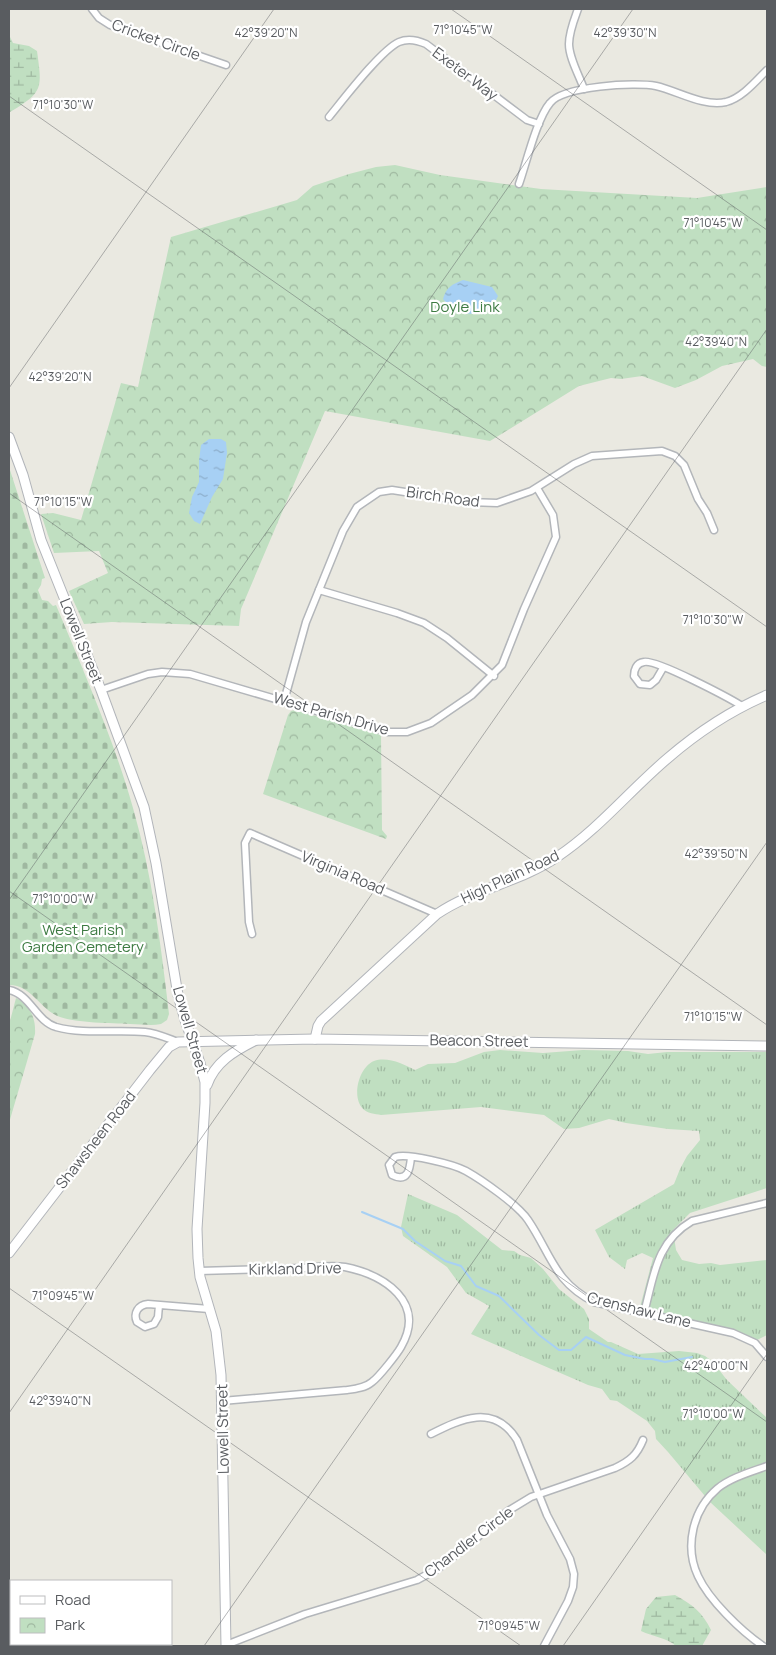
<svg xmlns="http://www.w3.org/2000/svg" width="776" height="1655" font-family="Manrope,sans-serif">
	<defs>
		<pattern id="grass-tufts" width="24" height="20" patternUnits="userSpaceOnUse" patternTransform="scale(1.25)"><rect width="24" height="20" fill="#c0dfc1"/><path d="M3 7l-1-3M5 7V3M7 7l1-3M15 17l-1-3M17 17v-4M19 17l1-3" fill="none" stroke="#9fb8a0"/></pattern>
		<pattern id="wetland-marsh" width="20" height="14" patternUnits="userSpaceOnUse" patternTransform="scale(1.25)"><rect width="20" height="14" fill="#c0dfc1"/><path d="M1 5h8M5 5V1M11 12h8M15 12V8" fill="none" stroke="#9fb8a0"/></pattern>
		<pattern id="cemetery-stones" width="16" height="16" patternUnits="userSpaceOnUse" patternTransform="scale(1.25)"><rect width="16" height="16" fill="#c0dfc1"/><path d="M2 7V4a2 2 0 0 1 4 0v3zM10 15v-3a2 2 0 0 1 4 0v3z" fill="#9fb8a0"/></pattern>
		<pattern id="park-crowns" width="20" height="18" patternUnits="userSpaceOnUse" patternTransform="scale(1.25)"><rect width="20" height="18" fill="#c0dfc1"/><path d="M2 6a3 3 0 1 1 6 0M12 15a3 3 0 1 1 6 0" fill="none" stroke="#9fb8a0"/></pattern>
		<pattern id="water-ripples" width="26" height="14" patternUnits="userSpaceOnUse" patternTransform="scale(1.25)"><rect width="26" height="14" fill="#a7d0f4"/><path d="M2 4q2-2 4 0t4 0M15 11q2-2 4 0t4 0" fill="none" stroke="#8bacc9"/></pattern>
	</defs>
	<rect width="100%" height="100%" fill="#eae9e1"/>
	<g fill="url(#grass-tufts)">
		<path d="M 500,1050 L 543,1053 L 583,1050 L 628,1051 L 648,1054 L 667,1052 L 767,1052 L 767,1188 L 690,1213 L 673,1230 L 676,1250 L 682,1260 L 699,1264 L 711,1263 L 720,1265 L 767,1260 L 767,1335 L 757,1340 L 744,1334 L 658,1313 L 640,1307 L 653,1258 L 642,1253 L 627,1260 L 625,1269 L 609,1257 L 595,1230 L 674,1184 L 680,1169 L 687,1156 L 700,1140 L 699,1131 L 668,1129 L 626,1123 L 609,1119 L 579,1128 L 564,1129 L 544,1115 L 481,1107 L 381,1115 C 375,1114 367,1113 363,1109 C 351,1097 359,1067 374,1061 C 387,1056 404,1064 415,1070 L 428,1064 L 455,1063 L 484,1052 Z"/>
		<polygon points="408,1194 457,1215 502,1250 514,1251 520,1255 531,1258 543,1269 559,1289 584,1309 589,1319 589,1329 608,1342 611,1342 638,1354 679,1351 697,1353 705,1356 712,1361 727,1380 767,1418 767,1555 710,1502 668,1452 656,1439 655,1431 647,1421 617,1401 610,1400 602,1389 588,1385 471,1334 489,1306 466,1293 447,1267 403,1236 401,1227"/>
	</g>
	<g fill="url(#wetland-marsh)">
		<path d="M 9,35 L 13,43 L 29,46 L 37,51 C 42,88 44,92 10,112 Z"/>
		<path d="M 675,1595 C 692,1604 703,1613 711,1630 L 702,1646 L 676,1646 C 666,1637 653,1637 641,1631 L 646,1609 L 656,1597 Z"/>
	</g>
	<path fill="url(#cemetery-stones)" d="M 9,467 L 45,578 L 42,579 L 41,585 L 38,590 L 42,600 L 48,601 L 53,606 L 56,605 C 83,670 114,740 133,808 C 152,874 161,945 169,1014 L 167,1020 L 161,1024 C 151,1026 140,1024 130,1024 C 111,1023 77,1023 60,1017 C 40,1010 32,985 9,985 Z"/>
	<g fill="url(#park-crowns)">
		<polygon points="395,165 440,175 541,189 697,198 767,187 767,367 762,366 753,359 722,366 696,380 675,388 642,376 621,379 611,378 579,386 490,441 325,411 241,609 239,626 112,622 84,624 69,591 108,573 99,551 54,553 41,514 53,513 81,520 121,383 138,387 171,237 297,200 313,186 349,174 376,167"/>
		<polygon points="295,710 381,735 382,830 387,836 386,839 263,794 288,715 291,711"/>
		<path d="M 16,998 C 30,1005 36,1018 35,1034 L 9,1123 L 9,1025 Z"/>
	</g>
	<g fill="url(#water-ripples)">
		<path d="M 463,280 L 492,287 L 498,296 C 488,320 456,318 443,299 C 446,287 453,284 463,280 Z"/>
		<polygon points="209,439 221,439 226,442 227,453 223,479 212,497 200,524 194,521 189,513 192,497 199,482 199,460 201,445"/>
	</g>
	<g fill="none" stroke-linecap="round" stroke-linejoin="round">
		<polyline stroke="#a7d0f4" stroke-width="2" points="362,1212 403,1229 415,1241 445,1261 461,1266 476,1286 499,1296 539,1335 559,1350 571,1350 586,1337 625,1355 645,1359 652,1359 665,1362 692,1357"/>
		<g stroke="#b3b6ba" stroke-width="9">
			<g id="street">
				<polyline points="92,9 99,18 110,25 226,65"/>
				<path d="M 578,9 C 574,20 569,32 569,44 C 569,58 579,75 584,89"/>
				<path d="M 329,117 C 343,100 381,50 399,42 C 408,38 417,40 426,44 L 527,120 L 539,124"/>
				<path d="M 519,184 C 526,164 537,118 550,103 C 563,86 635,82 656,86 C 678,91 703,107 726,102 C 742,98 756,81 767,70"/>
				<polyline points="319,590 397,613 424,623 447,638 494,676"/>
				<path d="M 663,668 L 656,680 L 650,685 L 640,684 L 634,676 C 634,670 636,663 644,662 C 656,659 729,698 742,706"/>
				<polyline points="101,690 148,674 162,672 190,674 388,732 407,732 431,723 472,695 502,665 524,609 556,537 553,515 537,488"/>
				<polyline points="284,701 306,622 343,531 357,507 379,492 392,490 469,502 497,503 531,491 574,464 592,456 662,451 675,456 684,465 698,499 707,513 714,530"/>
				<polyline points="252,934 249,922 245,843 250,833 437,914"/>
				<path d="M 9,990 C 30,994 36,1021 56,1027 C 85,1035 116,1029 145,1032 C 156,1033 167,1038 178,1042"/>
				<path d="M 411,1157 C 410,1169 408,1183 392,1175 L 389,1165 L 395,1157 C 408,1153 453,1164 466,1171 C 482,1180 518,1205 528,1220 C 551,1254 554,1282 594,1302 L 733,1333 L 755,1343 L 767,1357"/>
				<path d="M 199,1271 C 234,1270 268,1269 303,1268 C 316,1267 332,1265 345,1267 C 384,1275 427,1302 401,1347 C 397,1354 379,1377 372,1382 C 365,1388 355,1389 347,1390 L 222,1401"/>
				<path d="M 159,1305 L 158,1317 L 154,1324 L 145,1327 L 137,1322 C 133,1313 138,1305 148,1304 L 209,1309"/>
				<path d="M 644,1313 C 654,1276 656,1242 692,1221 L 767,1203"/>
				<path d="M 431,1434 C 461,1419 494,1403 517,1440 L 547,1515 L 570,1559 L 574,1574 L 573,1587 L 568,1601 L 544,1646"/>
				<path d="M 226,1645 L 305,1614 L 417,1580 L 439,1568 L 466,1547 L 508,1511 L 531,1497 L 615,1468 C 630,1461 637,1455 643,1440"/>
				<path d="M 763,1646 C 741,1631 709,1600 698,1576 C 684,1546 693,1509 718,1488 C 732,1477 751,1472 767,1466"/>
			</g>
		</g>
		<g stroke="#b2b5ba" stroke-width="11">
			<g id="secondary">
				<polyline points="9,437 23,475 41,540 101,690 144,807 156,863 178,995 185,1020 200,1063 205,1082 205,1103 197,1229 198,1258 200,1277 216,1331 221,1375 226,1646"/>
				<path d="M 315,1039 L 318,1026 L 321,1021 L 437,914 C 474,889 520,882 557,857 C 599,829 630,790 668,758 C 697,733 732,710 767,695"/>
				<path d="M 207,1085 C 215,1062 234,1051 256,1040"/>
				<polyline points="9,1253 150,1070 169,1047 178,1042 315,1039 767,1046"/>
			</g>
		</g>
		<use href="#street" stroke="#fff" stroke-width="6"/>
		<use href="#secondary" stroke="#fff" stroke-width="9"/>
	</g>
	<path fill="none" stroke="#595c60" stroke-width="1" stroke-opacity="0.45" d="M 451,9 L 767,230M 9,96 L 767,627M 9,388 L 274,9M 9,493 L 767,1025M 9,891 L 767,1422M 9,900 L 633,9M 9,1288 L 521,1646M 9,1413 L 767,329M 204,1646 L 767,842M 563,1646 L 767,1354"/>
	<g text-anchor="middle" stroke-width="4.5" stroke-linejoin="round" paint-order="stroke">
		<g font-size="15" fill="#595c60" stroke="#fff">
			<text transform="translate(156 40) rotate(20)" y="5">Cricket Circle</text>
			<text transform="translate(465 74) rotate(37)" y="5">Exeter Way</text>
			<text transform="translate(443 497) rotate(8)" y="5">Birch Road</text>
			<text transform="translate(81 641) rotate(68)" y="5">Lowell Street</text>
			<text transform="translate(331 714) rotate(16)" y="5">West Parish Drive</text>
			<text transform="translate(343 873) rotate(23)" y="5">Virginia Road</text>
			<text transform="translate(510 877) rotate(-25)" y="5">High Plain Road</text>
			<text transform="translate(190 1030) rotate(74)" y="5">Lowell Street</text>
			<text transform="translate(479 1041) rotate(1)" y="5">Beacon Street</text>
			<text transform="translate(96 1140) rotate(-52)" y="5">Shawsheen Road</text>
			<text transform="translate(295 1269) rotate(-1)" y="5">Kirkland Drive</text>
			<text transform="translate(639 1310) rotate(14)" y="5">Crenshaw Lane</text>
			<text transform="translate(223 1429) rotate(-91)" y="5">Lowell Street</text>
			<text transform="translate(469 1542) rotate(-37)" y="5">Chandler Circle</text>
		</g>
		<g font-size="15" fill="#3d7b42" stroke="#fff">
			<text x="465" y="312">Doyle Link</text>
			<text x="83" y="935">West Parish<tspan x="83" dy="17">Garden Cemetery</tspan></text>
		</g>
	</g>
	<g font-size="12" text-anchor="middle" fill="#595c60" stroke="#fff" stroke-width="4.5" stroke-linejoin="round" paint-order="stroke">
		<text x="463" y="34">71°10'45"W</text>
		<text x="266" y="37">42°39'20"N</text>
		<text x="625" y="37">42°39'30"N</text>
		<text x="63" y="109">71°10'30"W</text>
		<text x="713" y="227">71°10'45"W</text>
		<text x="716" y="346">42°39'40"N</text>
		<text x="60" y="381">42°39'20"N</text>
		<text x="63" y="506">71°10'15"W</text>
		<text x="713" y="624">71°10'30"W</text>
		<text x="716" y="858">42°39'50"N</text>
		<text x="63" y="903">71°10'00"W</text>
		<text x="713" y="1021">71°10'15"W</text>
		<text x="63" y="1300">71°09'45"W</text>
		<text x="716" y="1370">42°40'00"N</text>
		<text x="60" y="1405">42°39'40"N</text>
		<text x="713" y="1418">71°10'00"W</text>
		<text x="509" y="1630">71°09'45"W</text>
	</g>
	<rect width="776" height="1655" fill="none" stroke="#595c60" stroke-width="20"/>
	<rect x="10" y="1580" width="162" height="65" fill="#ffffff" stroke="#bdbebf"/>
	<rect x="20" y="1596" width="25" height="8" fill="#ffffff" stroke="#bdbebf"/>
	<text x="55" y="1605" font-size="15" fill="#595c60">Road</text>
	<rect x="20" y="1618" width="25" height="15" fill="url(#park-crowns)" stroke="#bdbebf"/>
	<text x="55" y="1630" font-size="15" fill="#595c60">Park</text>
</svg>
